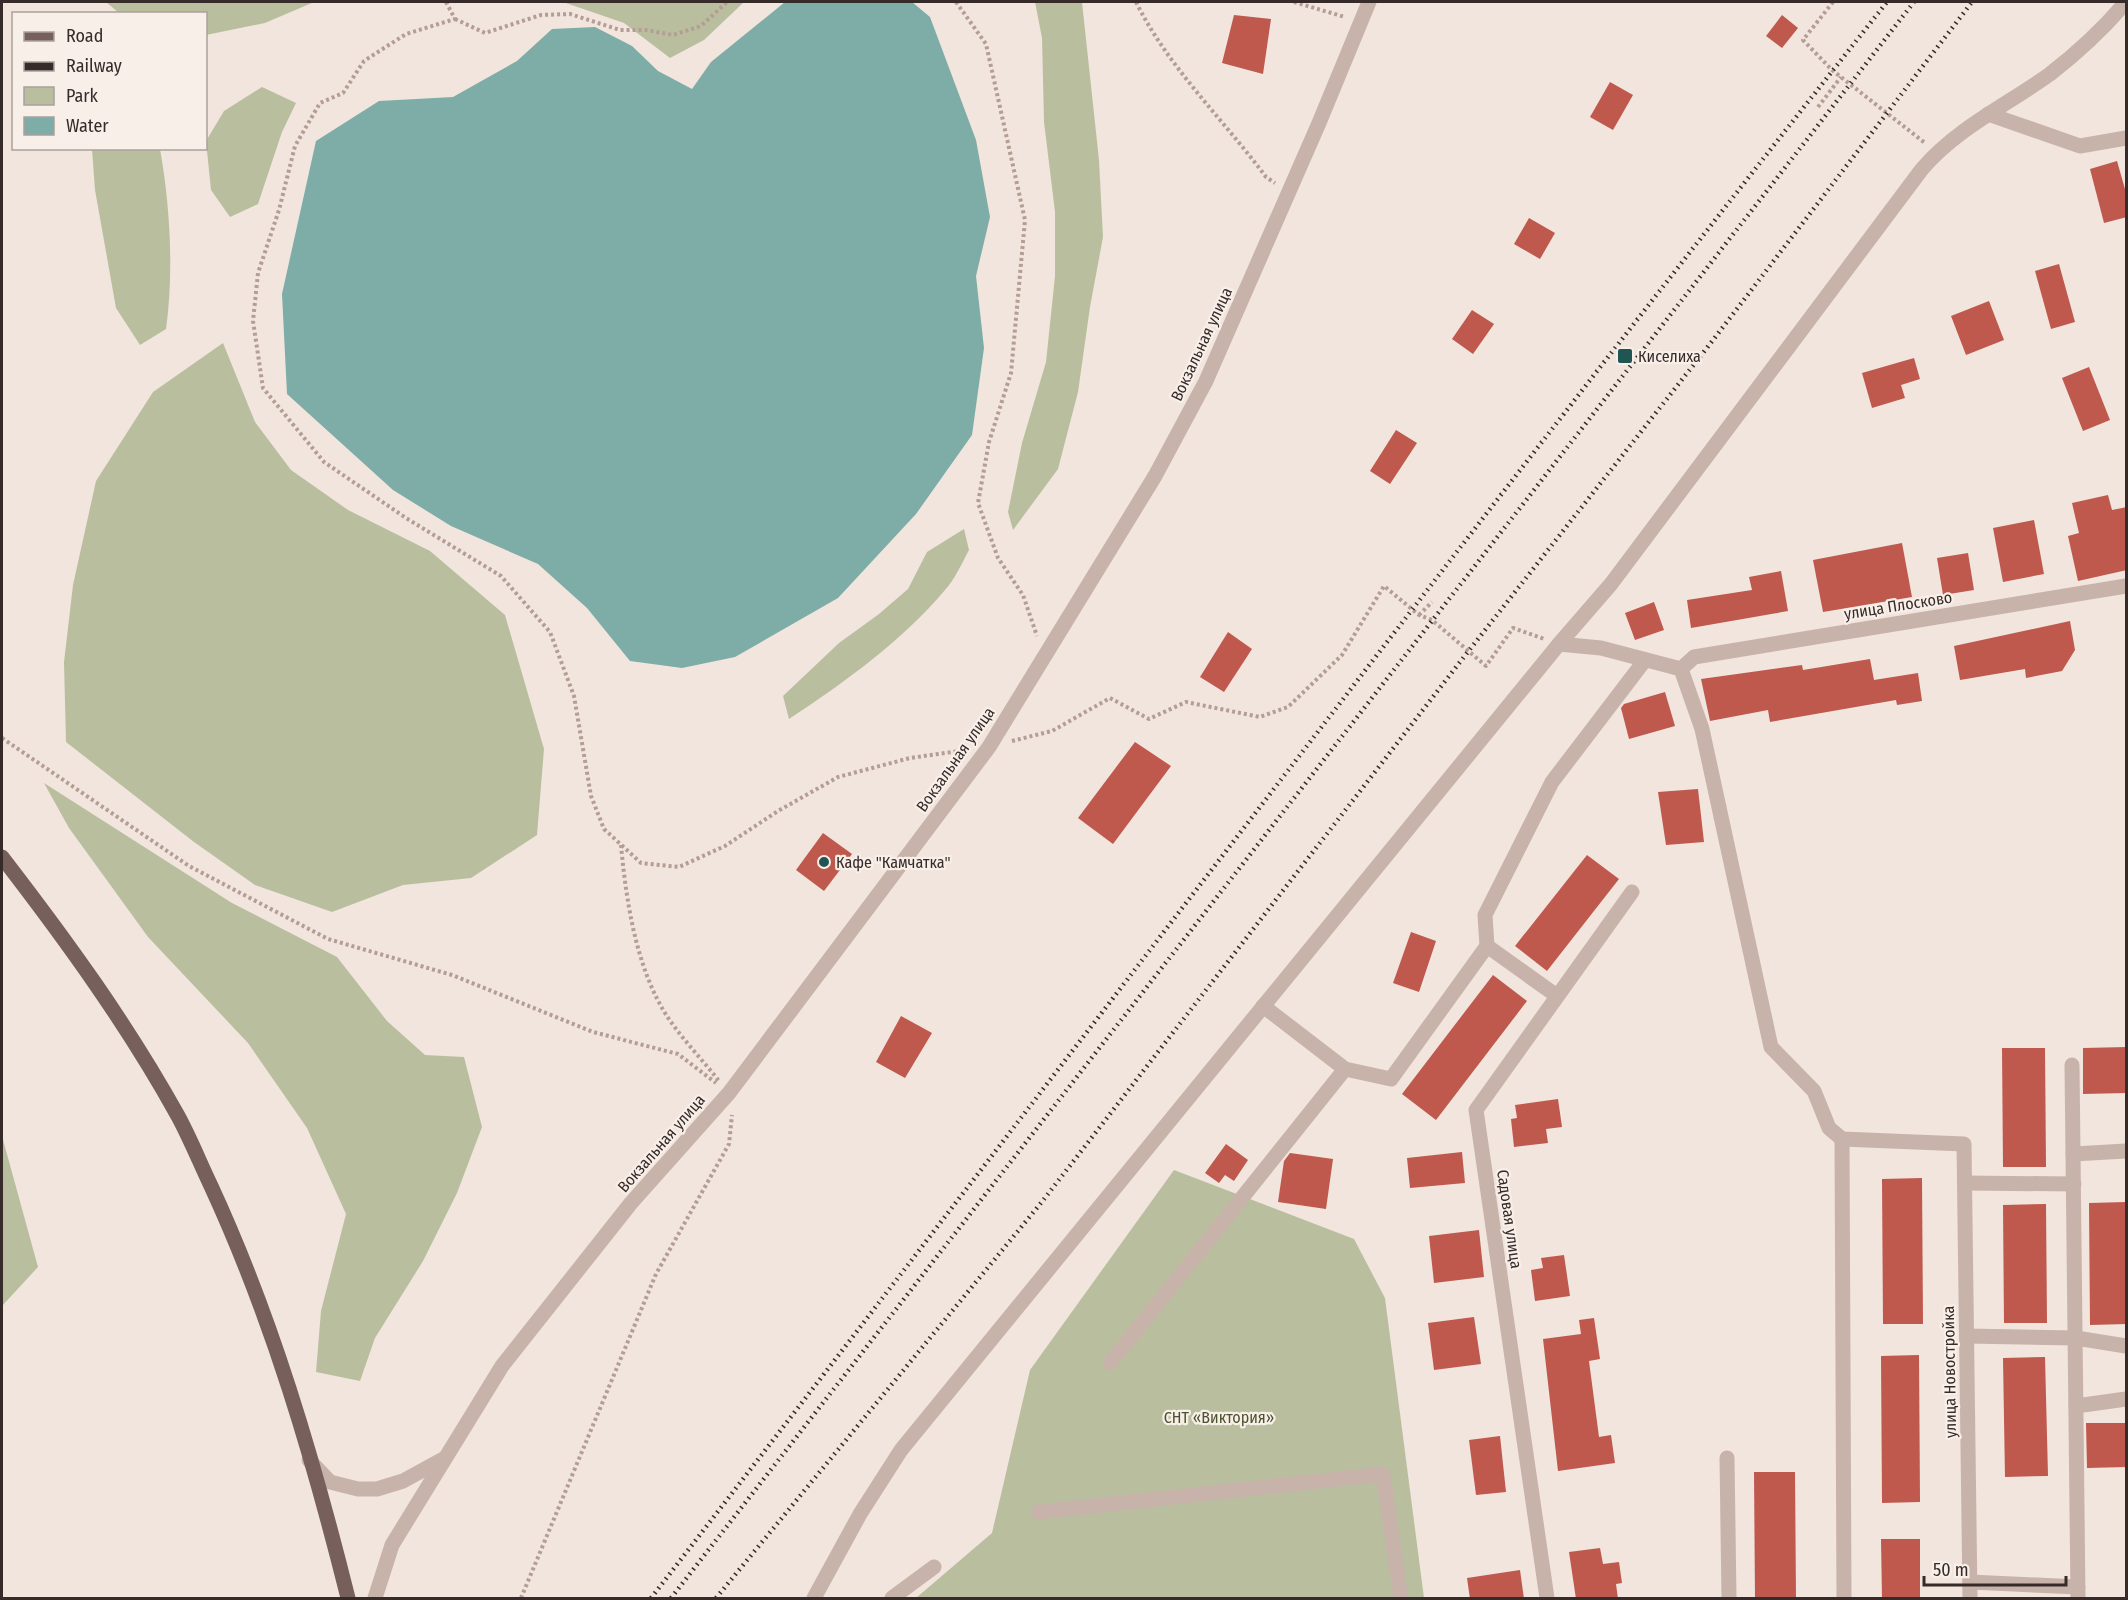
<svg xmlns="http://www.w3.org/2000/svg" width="2128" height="1600" font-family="'Fira Sans Condensed',sans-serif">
	<rect width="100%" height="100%" fill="#f1e5dd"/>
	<g fill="#b9bf9e">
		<polygon points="106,2 314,2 265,23 206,35 206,14 119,13"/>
		<polygon points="563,2 744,2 704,40 670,58 624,23"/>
		<polygon points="1035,2 1082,2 1099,160 1103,237 1090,307 1078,392 1058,469 1013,530 1008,512 1022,443 1046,362 1055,276 1055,212 1044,122 1042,38"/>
		<polygon points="262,87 296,103 282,132 258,204 230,217 211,190 206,141 224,111"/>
		<path d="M 92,149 L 160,149 C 170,205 174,272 166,329 L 140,345 L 116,308 L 95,190 Z"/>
		<polygon points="223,343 255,422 291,470 348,510 430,551 505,615 544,749 537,835 471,878 403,885 332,912 255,885 194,842 66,742 64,662 73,585 96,481 153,392"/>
		<path d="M 964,529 L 969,550 C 962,563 955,579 945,590 C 902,641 845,682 789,719 L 783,696 L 839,643 L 879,614 L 908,589 L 927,552 Z"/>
		<polygon points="44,783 232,903 337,957 387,1021 425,1055 464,1057 482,1127 457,1193 423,1261 375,1338 360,1381 316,1372 321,1311 346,1214 307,1128 248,1043 148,937 69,828"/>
		<polygon points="2,1136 38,1267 2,1306"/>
		<polygon points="1174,1170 1354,1239 1385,1298 1424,1598 916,1598 992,1533 1030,1370"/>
	</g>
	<polygon fill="#7eaca7" points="785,2 912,2 930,17 976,140 990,217 976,276 984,348 972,435 916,514 838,598 735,657 682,668 630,661 587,608 538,564 451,526 393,490 287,394 282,294 316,141 379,101 453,97 517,61 552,29 595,27 632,46 658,71 692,89 711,62"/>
	<g fill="#bf584d">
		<polygon points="1234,15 1271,19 1263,74 1222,63"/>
		<polygon points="1782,15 1798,28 1782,48 1766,36"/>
		<polygon points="1610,82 1633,95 1613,130 1590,117"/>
		<polygon points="2117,161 2127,196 2127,217 2104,223 2090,169"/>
		<polygon points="1529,218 1555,233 1540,259 1514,244"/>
		<polygon points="2059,264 2075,322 2051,329 2035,271"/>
		<polygon points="1989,301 2004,340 1966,355 1951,316"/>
		<polygon points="1472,310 1494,324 1473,354 1452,339"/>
		<polygon points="1914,358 1920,379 1901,385 1905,398 1872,408 1862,373"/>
		<polygon points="2089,367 2110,420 2083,431 2062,378"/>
		<polygon points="1396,430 1417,443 1390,484 1370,471"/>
		<polygon points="2108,495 2112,510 2127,507 2127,570 2078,581 2068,536 2079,533 2072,503"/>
		<polygon points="2034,520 2044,574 2003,582 1993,528"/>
		<polygon points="1902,543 1912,597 1823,612 1813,560"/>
		<polygon points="1968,553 1974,590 1943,595 1937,558"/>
		<polygon points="1781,571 1788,611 1691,628 1687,600 1752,590 1749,577"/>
		<polygon points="1654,602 1664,630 1635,640 1625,613"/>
		<polygon points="2070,621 2075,650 2062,671 2026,678 2025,669 1960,680 1954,646"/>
		<polygon points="1228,632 1252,649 1224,692 1200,677"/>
		<polygon points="1870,659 1874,680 1918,673 1922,701 1897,705 1896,700 1770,722 1768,710 1710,721 1701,679 1802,665 1803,670"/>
		<polygon points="1665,692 1675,726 1629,739 1621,708 1624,704"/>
		<polygon points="1135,742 1171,766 1113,844 1078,818"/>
		<polygon points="1698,789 1704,842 1666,845 1658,792"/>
		<polygon points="823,833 852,854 824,891 796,870"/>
		<polygon points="1587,855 1619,879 1547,971 1515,946"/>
		<polygon points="1411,932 1436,941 1419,992 1393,983"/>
		<polygon points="1493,975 1527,1001 1436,1120 1402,1094"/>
		<polygon points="901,1016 932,1033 905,1078 876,1062"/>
		<polygon points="2127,1047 2127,1093 2083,1094 2083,1048"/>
		<polygon points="2002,1048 2045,1048 2046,1167 2003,1167"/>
		<polygon points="1558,1099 1562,1127 1546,1129 1548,1143 1514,1147 1511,1119 1517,1118 1515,1105"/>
		<polygon points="1226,1144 1248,1160 1234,1181 1225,1175 1219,1183 1205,1173"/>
		<polygon points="1462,1152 1465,1183 1410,1188 1407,1158"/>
		<polygon points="1290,1153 1333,1159 1326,1209 1278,1202 1284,1161"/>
		<polygon points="1922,1178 1923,1324 1883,1324 1882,1179"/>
		<polygon points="2127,1202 2127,1324 2090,1325 2089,1203"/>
		<polygon points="2046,1204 2047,1323 2004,1323 2003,1205"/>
		<polygon points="1479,1230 1484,1277 1434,1283 1429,1236"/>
		<polygon points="1564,1255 1570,1296 1535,1301 1531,1270 1543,1268 1541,1258"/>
		<polygon points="1474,1317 1481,1364 1434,1370 1428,1323"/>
		<polygon points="1594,1318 1600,1359 1589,1361 1599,1437 1611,1435 1615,1463 1558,1471 1543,1339 1581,1334 1579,1320"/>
		<polygon points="1919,1355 1920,1502 1882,1503 1881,1356"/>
		<polygon points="2045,1357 2048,1476 2005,1477 2003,1358"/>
		<polygon points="2086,1423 2127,1423 2127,1467 2087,1468"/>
		<polygon points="1500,1436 1506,1492 1476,1495 1469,1440"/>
		<polygon points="1754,1472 1795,1472 1796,1599 1755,1599"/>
		<polygon points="1881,1539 1920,1539 1920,1599 1882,1599"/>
		<polygon points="1600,1548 1603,1564 1619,1562 1622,1583 1616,1584 1618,1599 1576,1599 1569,1552"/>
		<polygon points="1520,1570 1524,1599 1470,1599 1467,1578"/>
	</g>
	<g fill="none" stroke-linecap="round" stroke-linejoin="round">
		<g stroke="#b49d94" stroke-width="4" stroke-dasharray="3 3" stroke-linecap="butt">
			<polyline points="446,2 455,19 406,34 364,61 343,93 320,103 295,146 279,210 258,273 253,321 263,388 324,462 406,518 501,576 550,632 574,696 591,796 604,829 641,863 679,867 725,846 778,811 838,777 910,758 966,750"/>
			<polyline points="956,2 986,44 1025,220 1011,373 989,442 978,503 998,558 1023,595 1037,636"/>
			<path d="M 1136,2 C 1168,67 1223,119 1266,177 L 1275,183"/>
			<polyline points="1294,2 1345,17"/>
			<polyline points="1833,2 1803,40 1832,70 1925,143"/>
			<polyline points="455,19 485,33 541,15 570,14 620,30 646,30 673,35 701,26 727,2"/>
			<polyline points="1818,107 1841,77"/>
			<polyline points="1419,615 1432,602"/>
			<polyline points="2,738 189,866 328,939 452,975 593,1032 678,1054 716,1083"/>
			<polyline points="1012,741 1052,731 1110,698 1149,719 1186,702 1260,717 1288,707 1342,655 1384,586 1419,615 1432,620 1486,666 1513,628 1544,639"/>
			<path d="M 621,845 C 626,900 636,966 665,1013 C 680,1037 702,1059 719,1081"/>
			<polyline points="521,1598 656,1274 729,1144 732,1115"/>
		</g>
		<g stroke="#c8b3aa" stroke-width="15">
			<polyline points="1988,114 2080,146 2126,138"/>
			<polyline points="1559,644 1601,648 1681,669 1702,729 1771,1047 1814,1091 1829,1128 1842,1139 1964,1144 1970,1598"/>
			<polyline points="1681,669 1694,657 2126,586"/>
			<polyline points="1557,996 1487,946 1485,915 1552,782 1645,660"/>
			<polyline points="1263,1006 1345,1069 1391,1079 1487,946"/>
			<polyline points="2072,1065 2078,1598"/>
			<polyline points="1842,1139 1844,1598"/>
			<polyline points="2073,1154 2126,1151"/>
			<polyline points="1965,1183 2074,1184"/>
			<polyline points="1967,1336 2076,1338 2126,1346"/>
			<polyline points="1110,1363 1345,1069"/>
			<polyline points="2076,1406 2126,1399"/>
			<polyline points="1727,1458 1729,1598"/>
			<polyline points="309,1460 330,1482 358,1489 377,1489 403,1481 445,1458"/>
			<polyline points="1038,1512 1383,1474 1401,1598"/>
			<polyline points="1970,1582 2078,1587"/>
			<polyline points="375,1598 392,1545 502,1366 631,1203 729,1093 989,747 1155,476 1206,381 1319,123 1369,2"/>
			<path d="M 814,1598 L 860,1514 L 901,1450 L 1559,644 L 1611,584 L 1922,169 C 1957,128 2007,105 2050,74 C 2077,53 2104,28 2126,2"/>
			<polyline points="892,1598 934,1567"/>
			<polyline points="1547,1598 1476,1110 1632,892"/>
		</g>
		<path stroke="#77605b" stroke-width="15" d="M 2,857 C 66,940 127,1024 178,1116 C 190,1138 200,1163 211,1186 C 272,1318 313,1458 348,1598"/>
		<g stroke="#362b29" stroke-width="4.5" stroke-dasharray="1.5 4.5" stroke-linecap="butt">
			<path d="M 651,1598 C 1063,1066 1469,529 1887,2"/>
			<polyline points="671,1598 1914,2"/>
			<polyline points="716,1598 1041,1203 1467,653 1710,344 1972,2"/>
		</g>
	</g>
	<g fill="#215551" stroke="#f9efe9" stroke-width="2">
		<rect x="1617" y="348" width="16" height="16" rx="3"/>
		<circle cx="824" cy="862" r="6"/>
	</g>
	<g text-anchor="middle" stroke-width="4.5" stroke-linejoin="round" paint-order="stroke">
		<g font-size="16" fill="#362b29" stroke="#f9efe9">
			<text transform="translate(1201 344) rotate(-65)" y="6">Вокзальная улица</text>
			<text transform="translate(1898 605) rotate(-9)" y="6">улица Плосково</text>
			<text transform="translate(955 759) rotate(-55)" y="6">Вокзальная улица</text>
			<text transform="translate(661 1143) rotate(-49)" y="6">Вокзальная улица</text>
			<text transform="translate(1510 1219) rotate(82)" y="6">Садовая улица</text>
			<text transform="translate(1949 1372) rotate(-91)" y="6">улица Новостройка</text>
		</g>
		<g font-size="16" fill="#362b29" stroke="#f9efe9" text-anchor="start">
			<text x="1638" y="362">Киселиха</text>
			<text x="836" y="868">Кафе "Камчатка"</text>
		</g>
		<g font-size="16" fill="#4b532e" stroke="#f9efe9">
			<text x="1219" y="1423">СНТ «Виктория»</text>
		</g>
	</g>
	<rect width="2128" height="1600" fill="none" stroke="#362b29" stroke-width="6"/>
	<rect x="12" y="12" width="195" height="138" fill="#f9efe9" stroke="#aba19c" stroke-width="1.5"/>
	<rect x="24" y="32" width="30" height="9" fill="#77605b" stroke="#aba19c" stroke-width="1.5"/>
	<text x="66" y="42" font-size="18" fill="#362b29">Road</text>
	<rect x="24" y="62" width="30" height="9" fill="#362b29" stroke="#aba19c" stroke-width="1.5"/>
	<text x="66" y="72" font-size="18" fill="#362b29">Railway</text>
	<rect x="24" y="87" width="30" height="18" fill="#b9bf9e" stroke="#aba19c" stroke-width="1.5"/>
	<text x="66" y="102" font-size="18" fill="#362b29">Park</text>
	<rect x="24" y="117" width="30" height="18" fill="#7eaca7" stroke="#aba19c" stroke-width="1.5"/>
	<text x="66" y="132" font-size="18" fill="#362b29">Water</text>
	<path d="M1924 1576v9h142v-9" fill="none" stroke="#362b29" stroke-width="3"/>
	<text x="1933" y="1576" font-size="18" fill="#362b29" stroke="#f9efe9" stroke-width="4.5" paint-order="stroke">50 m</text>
</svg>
